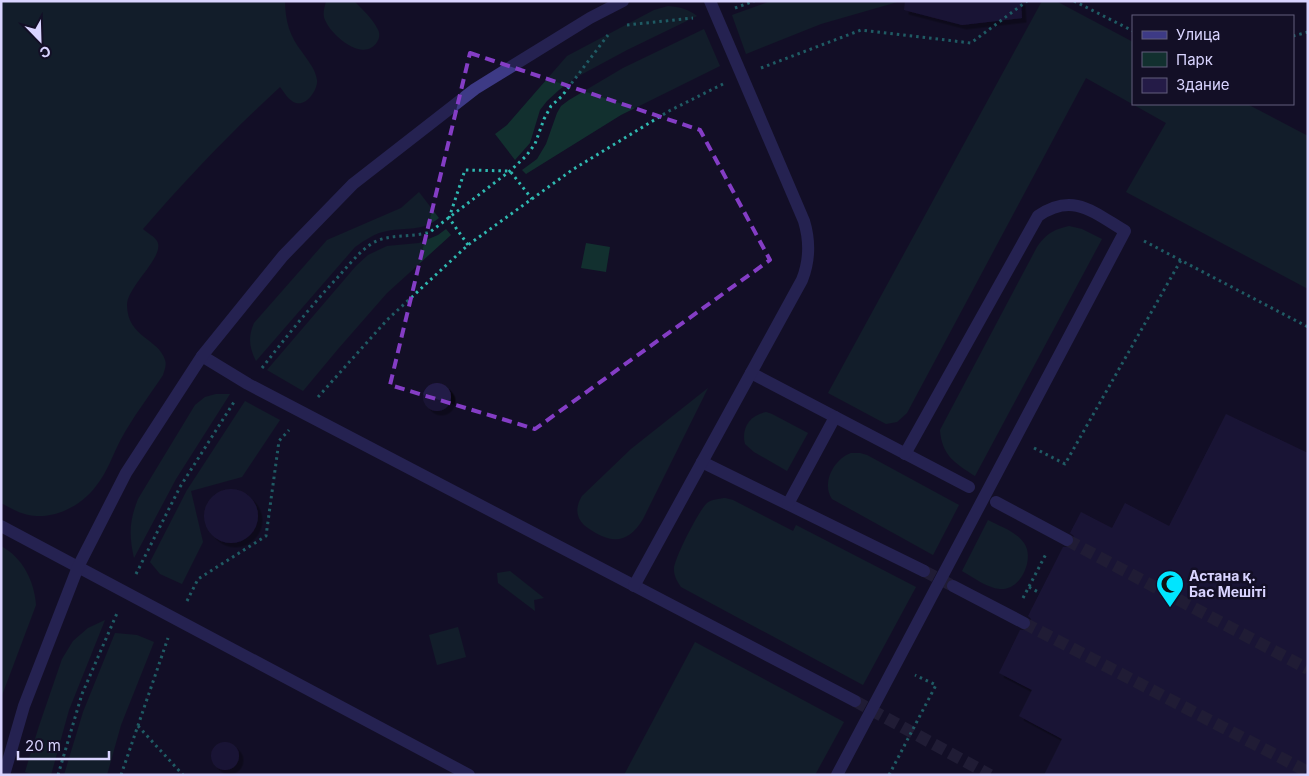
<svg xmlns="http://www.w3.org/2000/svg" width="1309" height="776" font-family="Inter,sans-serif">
	<defs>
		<filter id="shadow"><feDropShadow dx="4.5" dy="4.5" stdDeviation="0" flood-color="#0009"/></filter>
	</defs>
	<rect width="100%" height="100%" fill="#130f26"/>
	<g fill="#12302f">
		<path d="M 1,1 L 285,1 C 285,21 290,37 302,52 C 308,61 315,68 317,80 C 318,89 307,106 296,103 C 289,101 284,92 280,87 C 231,132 186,179 143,229 C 147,233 154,236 157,241 C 166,256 127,286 127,305 C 127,337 159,339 165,360 C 167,365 164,371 163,375 C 149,396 133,417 121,439 C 113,454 107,473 96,486 C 83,504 59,517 37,516 C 24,516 12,509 1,503 Z"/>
		<path d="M 326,1 L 354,1 C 362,9 372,18 377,28 C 380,33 380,37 377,42 C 363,64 328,33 324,17 C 323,11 325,6 326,1 Z"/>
		<polygon points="771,1 901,1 821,24 746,54 732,15"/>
		<polygon points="1042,1 1056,1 1133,42 1133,104 1247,104 1308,136 1308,289 1126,192 1166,123 1086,78 907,413 897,422 886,424 828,393"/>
		<path d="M 668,6 C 680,7 688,9 697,16 L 627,50 L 575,78 L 559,90 L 547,101 L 540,110 L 530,143 L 515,160 L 495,134 L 507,125 L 567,56 L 654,10 Z"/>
		<polygon points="704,29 720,66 621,115 526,174 522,170 537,159 546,144 557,113 561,106 569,100 623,68"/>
		<path d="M 419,192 L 439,218 C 421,232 407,227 387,231 C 375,233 365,240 355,247 L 256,361 C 249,347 248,337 254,323 L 327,240 L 401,208 Z"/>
		<path d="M 1069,226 L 1082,229 L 1102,239 L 975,476 C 955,463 942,456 940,430 L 1037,247 C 1047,233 1053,230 1069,226 Z"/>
		<polygon points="446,229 451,235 387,293 338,349 303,391 267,370 356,266 368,255 387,246 419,243 438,235"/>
		<polygon points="586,243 610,247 606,272 581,268"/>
		<path d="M 708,388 L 643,519 C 626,547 608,543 584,525 C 575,516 576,506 582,496 L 631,449 Z"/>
		<path d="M 216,394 L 230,394 L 176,479 L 134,558 C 129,535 129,522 138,499 L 195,405 L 205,397 Z"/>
		<polygon points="245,401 280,420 242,477 191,491 203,542 182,584 160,574 150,562 187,490"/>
		<path d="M 766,412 L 772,414 L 808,433 L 787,471 L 754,452 L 745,444 C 741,428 750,415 766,412 Z"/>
		<path d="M 851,453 L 860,453 L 867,455 L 959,505 L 933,555 L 832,499 C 821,483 834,459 851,453 Z"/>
		<path d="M 725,498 L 733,500 L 793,531 L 796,525 L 916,587 L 863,685 L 681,587 C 677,581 674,576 674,569 C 674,559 699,510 707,503 C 712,499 719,499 725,498 Z"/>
		<path d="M 988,520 C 999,526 1017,532 1024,543 C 1035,558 1021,591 1000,589 C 987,588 973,577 962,571 Z"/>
		<path d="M 1,546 C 23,558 34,581 36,605 L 1,698 Z"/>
		<polygon points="510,571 544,598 534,600 535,611 498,583 497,573"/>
		<polygon points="105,620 69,710 51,775 36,775 25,772 39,726 62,659 73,641 88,628"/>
		<polygon points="458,627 466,657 437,665 429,635"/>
		<polygon points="115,633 137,635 154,642 121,725 107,775 64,775 83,712"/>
		<polygon points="695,642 844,722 815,775 624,775"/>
	</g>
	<g fill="#241b47" filter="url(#shadow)">
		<polygon points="905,1 1021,1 1022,18 962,25 904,10"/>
		<circle cx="437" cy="397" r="14"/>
		<polygon points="1226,414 1308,453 1308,775 1044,775 1062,739 1019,716 1032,690 999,673 1020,630 1028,630 1031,626 1031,619 1028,616 1063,547 1071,547 1074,543 1074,536 1070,533 1081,512 1112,528 1125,503 1169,526"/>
		<circle cx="231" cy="516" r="27"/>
		<circle cx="225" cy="756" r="14"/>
	</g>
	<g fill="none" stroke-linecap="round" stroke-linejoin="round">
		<g stroke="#312d47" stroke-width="12" stroke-dasharray="12 6" stroke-linecap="butt">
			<polyline points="1067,540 1308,669"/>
			<polyline points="924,571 953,586"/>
			<polyline points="1024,623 1308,772"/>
			<polyline points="855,701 990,775"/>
		</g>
		<g stroke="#2fb8b0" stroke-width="3" stroke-dasharray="2.5 4" stroke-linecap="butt">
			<polyline points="1074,1 1133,31"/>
			<polyline points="735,8 754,1"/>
			<polyline points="627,25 693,18"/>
			<polyline points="1293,36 1308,32"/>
			<polyline points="761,68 861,30 971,43 1027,1"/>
			<polyline points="1144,241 1308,327"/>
			<polyline points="468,245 449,218 465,170 510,171 532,199"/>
			<path d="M 262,368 C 286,337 311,306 338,277 C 348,266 358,253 371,244 C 388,233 411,238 430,232 L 510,171 L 526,156 L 535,144 L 544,119 L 551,106 L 562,96 L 608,35"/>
			<polyline points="318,397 387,320 468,245 572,170 669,111 723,84"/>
			<polyline points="1034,448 1065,464 1181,260"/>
			<polyline points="136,574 180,487 234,402"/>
			<polyline points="1029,587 1040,593"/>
			<polyline points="1023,598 1047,552"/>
			<polyline points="187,601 198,579 266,536 279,441 289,430"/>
			<polyline points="138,726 183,775"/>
			<polyline points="58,775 82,694 118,611"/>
			<polyline points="121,775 168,638"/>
			<polyline points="889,775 936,685 915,675"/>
		</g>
		<g stroke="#3d3a85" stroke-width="12">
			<polyline points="202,356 248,384 855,701"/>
			<polyline points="751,373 969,487"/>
			<polyline points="702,462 924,571"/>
			<polyline points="996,502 1067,540"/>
			<polyline points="788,504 835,417"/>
			<polyline points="1,526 469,775"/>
			<path d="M 634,586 L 802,280 C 810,260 810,241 804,221 L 710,1"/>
			<polyline points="953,586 1024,623"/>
			<polyline points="4,775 24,706 78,567 126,473 202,356 283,256 353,184 475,89 590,18 623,1"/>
			<path d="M 837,775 L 1125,231 C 1093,212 1073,192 1038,216 L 905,454"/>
		</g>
	</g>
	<path d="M0 0H1309V776H0ZM 470,53 L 700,130 L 770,260 L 535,429 L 390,385 Z" fill="#130f26" fill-opacity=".55" fill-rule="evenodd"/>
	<path fill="none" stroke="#843dc5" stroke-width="4" stroke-dasharray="10 6" stroke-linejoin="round" d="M 470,53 L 700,130 L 770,260 L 535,429 L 390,385 Z"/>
	<defs>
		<g id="mosque-pin" transform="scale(1.4375)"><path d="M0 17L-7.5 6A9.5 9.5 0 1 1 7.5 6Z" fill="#00e5ff" stroke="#130f26"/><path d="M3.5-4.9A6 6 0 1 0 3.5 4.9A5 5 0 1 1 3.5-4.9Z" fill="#111"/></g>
	</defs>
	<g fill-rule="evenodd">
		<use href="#mosque-pin" x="1170" y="584"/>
	</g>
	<g text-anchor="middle" stroke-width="5" stroke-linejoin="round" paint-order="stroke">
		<g font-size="14" font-weight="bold" fill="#d9d4ff" stroke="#130f26" text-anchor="start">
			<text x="1189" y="581">Астана қ.<tspan x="1189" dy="16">Бас Мешіті</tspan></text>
		</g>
	</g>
	<rect width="1309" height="776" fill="none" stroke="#d9d4ff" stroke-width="5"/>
	<rect x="1132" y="15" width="162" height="90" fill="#130f26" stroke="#625e7d"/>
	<rect x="1142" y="31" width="25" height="8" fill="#3d3a85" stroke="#625e7d"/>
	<text x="1176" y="40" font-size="15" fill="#d9d4ff">Улица</text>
	<rect x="1142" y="52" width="25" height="15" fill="#12302f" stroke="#625e7d"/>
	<text x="1176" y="65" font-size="15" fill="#d9d4ff">Парк</text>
	<rect x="1142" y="78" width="25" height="15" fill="#241b47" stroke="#625e7d"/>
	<text x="1176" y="90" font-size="15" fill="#d9d4ff">Здание</text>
	<g transform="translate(40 40) rotate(157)" stroke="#130f26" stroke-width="4" paint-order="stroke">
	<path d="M0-4L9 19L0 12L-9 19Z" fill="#d9d4ff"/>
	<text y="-8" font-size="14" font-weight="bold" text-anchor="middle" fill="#d9d4ff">С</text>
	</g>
	<path d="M18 751v8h91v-8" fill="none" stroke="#d9d4ff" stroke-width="2.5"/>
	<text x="25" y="751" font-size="15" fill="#d9d4ff" stroke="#130f26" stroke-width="4" paint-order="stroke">20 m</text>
</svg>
